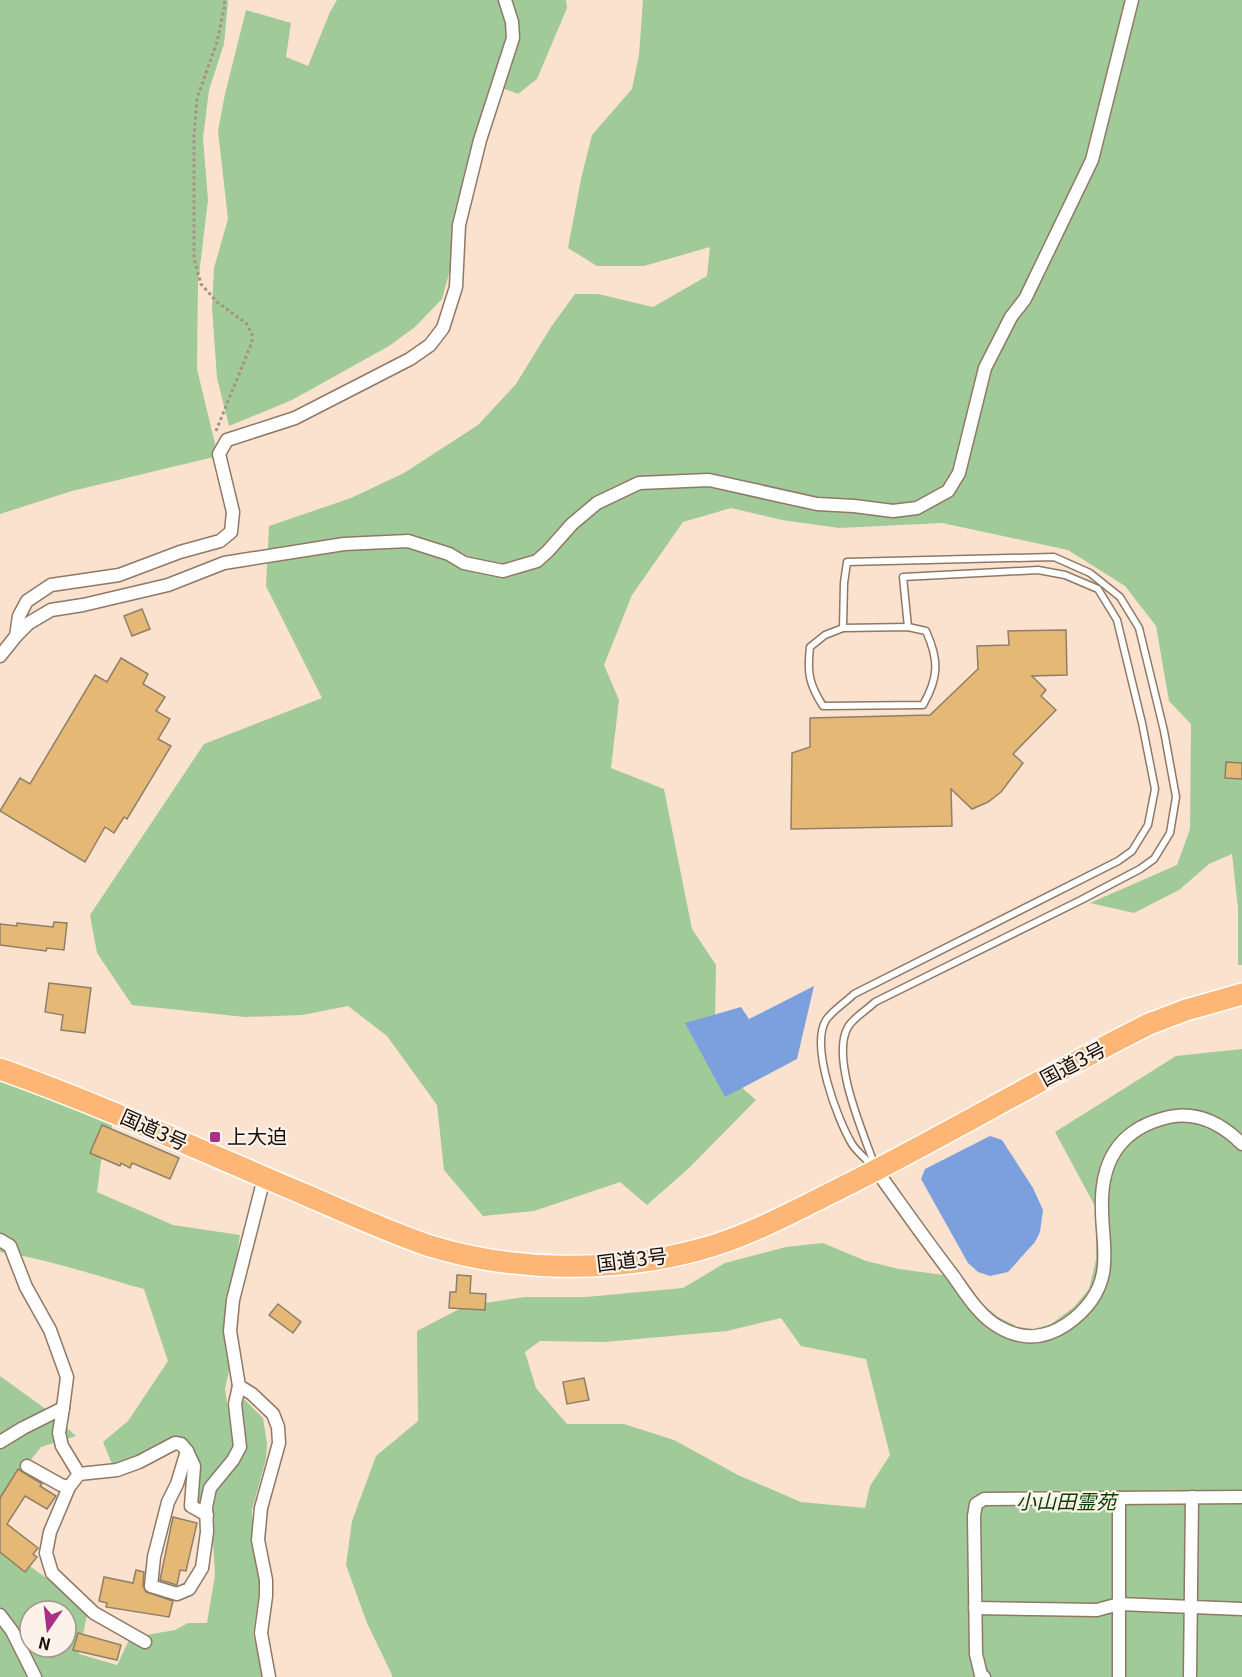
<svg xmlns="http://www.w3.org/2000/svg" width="1242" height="1677" font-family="Georgia,'Noto Sans JP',serif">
	<rect width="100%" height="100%" fill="#fbe2ce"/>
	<g fill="#a0ca98" fill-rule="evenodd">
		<polygon points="0,0 227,0 228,2 224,44 209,90 203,138 208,200 198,283 197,369 218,456 72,491 0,514"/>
		<polygon points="337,0 566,0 567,8 537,79 518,94 500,87 442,299 415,327 389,346 292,400 229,426 217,378 212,307 214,268 228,219 218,131 225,94 246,10 291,23 286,57 308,66 330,12"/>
		<polygon points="643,0 1242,0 1242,965 1238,965 1238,908 1232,854 1209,864 1179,890 1134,913 1090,903 1177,865 1190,829 1191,724 1169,701 1156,626 1125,586 1068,550 942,523 839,528 782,520 731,508 683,522 632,595 604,665 619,700 611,768 664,789 692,929 716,965 715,1023 724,1072 756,1100 688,1169 647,1205 620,1182 534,1211 483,1216 444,1170 437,1105 387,1036 348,1006 302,1015 245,1017 132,1005 97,953 90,915 204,744 322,698 266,586 269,526 351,498 404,473 478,425 516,384 551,327 575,294 598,294 653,307 707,276 710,247 644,266 597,266 568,248 581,179 592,135 632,89 639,55"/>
		<path d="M 1242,1049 L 1242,1677 L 392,1677 L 392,1675 L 367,1623 L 346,1565 L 352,1521 L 376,1456 L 418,1421 L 417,1331 L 465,1306 L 525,1297 L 586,1297 L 683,1288 L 725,1263 L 786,1247 L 823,1243 L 866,1261 L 899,1269 L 958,1277 L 974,1297 L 998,1317 L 1018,1327 L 1033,1329 L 1051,1324 L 1074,1307 L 1089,1289 L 1096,1260 L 1096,1208 L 1055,1132 L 1176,1056 ZM 781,1318 L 801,1346 L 866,1359 L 890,1455 L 870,1486 L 865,1508 L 801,1502 L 738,1475 L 674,1440 L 624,1424 L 567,1424 L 536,1388 L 525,1352 L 540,1341 L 604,1342 L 727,1331 Z"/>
		<path d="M 0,1081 L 30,1087 L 113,1123 L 101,1161 L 97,1192 L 173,1225 L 240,1235 L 229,1310 L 230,1366 L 225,1389 L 234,1445 L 230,1457 L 202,1507 L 199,1506 L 195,1499 L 181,1438 L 169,1438 L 138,1456 L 112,1464 L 103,1442 L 128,1421 L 168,1361 L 144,1289 C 96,1276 49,1259 0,1252 Z"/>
		<polygon points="0,1376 47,1410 76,1436 41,1447 14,1481 0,1517"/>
		<path d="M 245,1400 L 263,1418 L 267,1443 L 266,1459 L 252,1510 L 254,1555 L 260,1586 L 253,1634 L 264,1677 L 0,1677 L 0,1544 L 65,1592 L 87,1615 L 79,1654 L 117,1665 L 130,1638 L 175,1630 L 188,1623 L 207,1623 L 215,1575 L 211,1509 L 214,1492 L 237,1463 L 239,1404 ZM 30,1611 L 66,1611 L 66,1647 L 30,1647 Z"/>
	</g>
	<g fill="#7ca0de">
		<polygon points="814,986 797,1059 725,1097 685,1023 741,1007 749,1019"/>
		<polygon points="990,1136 1002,1140 1033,1188 1043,1210 1040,1232 1035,1242 1008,1272 990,1276 978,1272 968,1263 921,1179 925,1169"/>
	</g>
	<g fill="#e5b975" stroke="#8f7f68" stroke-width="1.5">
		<polygon points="142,609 150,629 132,636 124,616"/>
		<polygon points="1066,630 1067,675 1032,676 1046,690 1041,696 1056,710 1013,754 1023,763 1001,792 988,802 972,809 951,789 952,826 791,829 792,753 810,747 810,718 930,715 978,669 977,646 1009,645 1008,631"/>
		<polygon points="121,658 148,674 143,684 165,697 156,711 170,719 158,739 171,746 127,819 124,817 114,833 105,827 85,862 0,811 20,778 30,784 95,675 107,682"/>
		<polygon points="1226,762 1242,763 1242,779 1225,778"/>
		<polygon points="54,922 67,923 64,950 47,948 46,951 0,945 0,924 17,926 17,923 53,927"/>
		<polygon points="49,983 91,988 85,1033 61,1030 63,1015 45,1012"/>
		<polygon points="102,1125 179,1158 170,1179 132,1163 130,1168 121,1163 120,1166 90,1153"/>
		<polygon points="457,1275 471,1276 470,1293 486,1294 485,1310 449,1308 450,1292 456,1292"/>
		<polygon points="278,1304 301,1322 293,1333 269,1315"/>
		<polygon points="584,1378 589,1400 567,1404 563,1382"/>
		<polygon points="18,1469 42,1484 40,1486 56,1496 47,1509 25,1496 7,1524 38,1548 33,1554 37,1557 25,1572 0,1552 0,1498"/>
		<polygon points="173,1517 197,1523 186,1571 180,1570 177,1585 160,1580"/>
		<polygon points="136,1570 144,1572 143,1586 146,1592 173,1601 169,1617 106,1607 107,1603 99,1601 104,1577 133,1583"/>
		<polygon points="78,1633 121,1645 117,1660 73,1650"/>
	</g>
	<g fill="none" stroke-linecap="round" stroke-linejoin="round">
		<g stroke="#8f7866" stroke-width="9">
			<g id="service">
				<path d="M 908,627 L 926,631 C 939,660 939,677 923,705 L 823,706 C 809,684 807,673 810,647 L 825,635 L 843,628 Z"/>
				<path d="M 843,628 L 844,583 L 847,562 L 1054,557 L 1090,573 L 1120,597 L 1139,628 L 1164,731 L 1176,797 L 1170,833 L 1154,859 L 1140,869 L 1081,900 L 875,1002 C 867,1010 853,1018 848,1027 C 830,1058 864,1135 875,1166"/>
				<path d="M 874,1167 C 867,1160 857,1152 852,1144 C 837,1119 810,1046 826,1020 C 831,1012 847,1001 854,994 L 1118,861 L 1132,851 L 1148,825 L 1155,789 L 1142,723 L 1117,620 L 1098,589 L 1065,575 L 1038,570 L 903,577 L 908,627"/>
			</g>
		</g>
		<g stroke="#8f7866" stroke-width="15">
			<g id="minor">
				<polyline points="16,636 29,623 51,610 83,605 168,585 224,563 344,544 408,541 449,554 464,563 503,571 537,561 548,551 572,524 597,503 639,483 709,480 817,504 854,506 893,511 917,508 948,491 959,473 985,368 1011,317 1025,299 1092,160 1132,0"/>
				<polyline points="0,656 16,636 19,616 27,601 51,585 119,575 180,552 220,541 231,532 233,512 219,454 227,440 295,418 410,359 430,345 443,328 456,287 459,225 480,140 513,38 512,22 505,0"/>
				<path d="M 876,1170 C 902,1206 927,1242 954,1277 C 966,1294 980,1317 999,1327 C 1023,1341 1045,1339 1067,1324 C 1084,1312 1099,1295 1103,1273 C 1107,1253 1102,1231 1102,1210 C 1100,1161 1120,1128 1169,1117 C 1198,1111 1222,1124 1242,1144"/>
				<polyline points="0,1240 10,1246 26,1287 50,1330 67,1377 63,1408"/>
				<polyline points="239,1386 252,1394 273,1414 278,1427 279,1443 261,1508 258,1540 266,1580 266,1596 261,1633 269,1677"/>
				<polyline points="0,1442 23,1428 63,1408 59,1433 62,1446 79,1474"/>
				<polyline points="187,1451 194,1466 191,1506 207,1515"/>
				<polyline points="27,1466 61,1485 69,1487 79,1474 117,1470 139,1462 175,1443 181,1444 187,1451 177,1484 168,1502 154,1557 151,1586 177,1594 189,1589 202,1568 207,1532 206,1507 210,1488 233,1460 240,1447 235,1404 239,1386 230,1331 233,1300 264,1178"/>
				<polyline points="69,1487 50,1532 46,1553 52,1573 94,1613 145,1642"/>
				<polyline points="975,1608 1097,1610 1119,1604 1242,1609"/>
				<polyline points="0,1615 12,1631 35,1677"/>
				<polyline points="984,1677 981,1675 976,1654 974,1516 976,1504 984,1499 1242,1497"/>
				<polyline points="1119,1677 1119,1498"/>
				<polyline points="1190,1677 1192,1497"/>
			</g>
		</g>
		<g stroke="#fff" stroke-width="24">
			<path id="trunk" d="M 0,1069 C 104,1106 204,1152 306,1195 C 345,1212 386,1231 427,1245 C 512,1272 612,1273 698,1250 C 748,1237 794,1211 841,1188 C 945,1136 1045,1076 1149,1024 L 1186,1010 L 1242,994"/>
		</g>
		<polyline stroke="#a59283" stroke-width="3" stroke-dasharray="3 3" stroke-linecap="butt" points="216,431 252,342 252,334 246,323 217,302 201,284 194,258 194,136 197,98 217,42 225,4 224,0"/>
		<use href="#service" stroke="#fff" stroke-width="6"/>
		<use href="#minor" stroke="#fff" stroke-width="12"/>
		<use href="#trunk" stroke="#feb676" stroke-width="21"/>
	</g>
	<rect fill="#a83086" stroke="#fcf2ea" stroke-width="2" x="209" y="1131" width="12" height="12" rx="3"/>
	<g text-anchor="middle" stroke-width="4.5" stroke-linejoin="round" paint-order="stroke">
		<g font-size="20" fill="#160e07" stroke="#fcf2ea">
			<text transform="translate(1073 1064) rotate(-28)" y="7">国道3号</text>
			<text transform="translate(154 1130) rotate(24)" y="7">国道3号</text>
			<text transform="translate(632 1260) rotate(-7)" y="7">国道3号</text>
		</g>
		<g font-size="20" fill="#160e07" stroke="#fcf2ea" text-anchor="start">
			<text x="227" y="1144">上大迫</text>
		</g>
		<g font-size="20" font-style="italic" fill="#0b4002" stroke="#fcf2ea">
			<text x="1066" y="1509">小山田霊苑</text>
		</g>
	</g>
	<g transform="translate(48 1629) rotate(194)"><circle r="28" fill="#fcf2ea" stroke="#a0978f" stroke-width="1.5"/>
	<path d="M0-4.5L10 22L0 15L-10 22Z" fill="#a83086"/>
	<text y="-9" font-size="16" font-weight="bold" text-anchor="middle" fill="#160e07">N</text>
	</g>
</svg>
